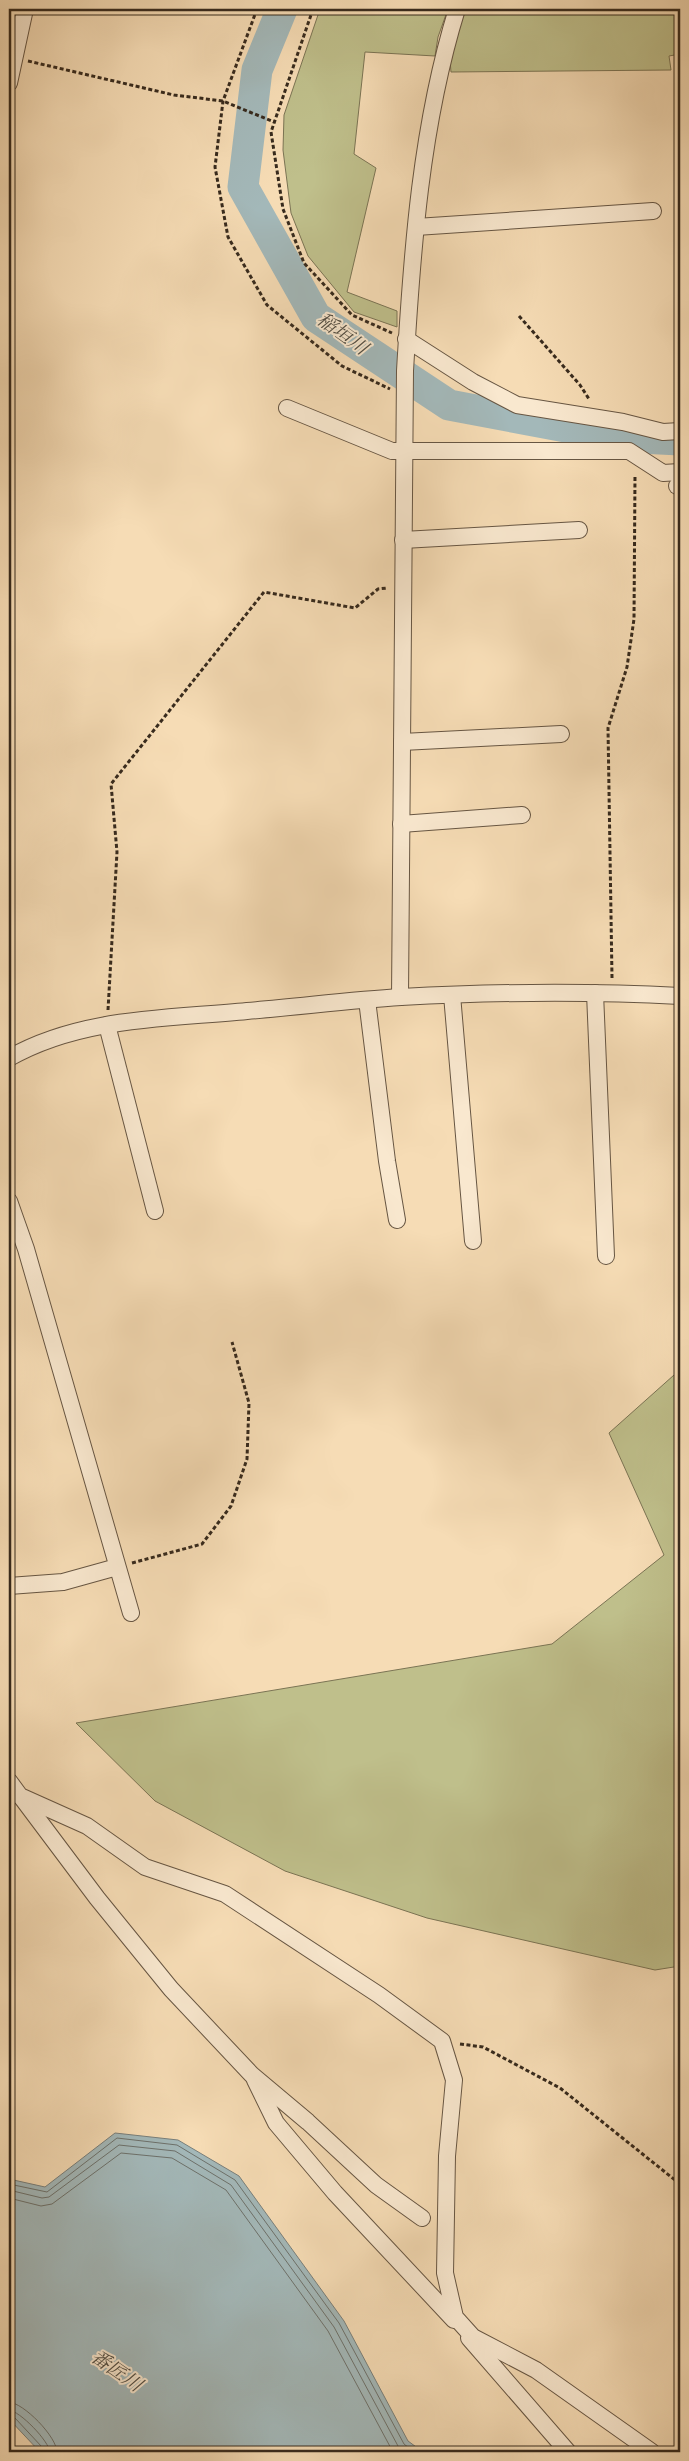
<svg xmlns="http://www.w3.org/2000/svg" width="689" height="2461" font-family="'IM FELL English','Noto Serif JP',serif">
	<rect width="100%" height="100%" fill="#f6dcb5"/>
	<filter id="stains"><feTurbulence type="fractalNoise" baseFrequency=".004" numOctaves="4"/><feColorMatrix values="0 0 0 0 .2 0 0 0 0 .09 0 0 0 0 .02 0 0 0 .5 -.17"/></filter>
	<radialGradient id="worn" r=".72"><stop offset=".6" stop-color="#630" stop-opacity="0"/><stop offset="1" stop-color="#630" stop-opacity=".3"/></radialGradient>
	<g fill="#bfbf8b" stroke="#7b7454">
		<polygon points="320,9 448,9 438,37 435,56 365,52 354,154 376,168 347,292 397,311 397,327 354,312 308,256 291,213 283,150 284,115"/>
		<polygon points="465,9 668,9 668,14 680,12 680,54 669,56 671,70 451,72 449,48"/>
		<polygon points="680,1372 680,1966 655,1970 427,1918 285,1871 155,1801 76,1723 552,1644 664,1555 609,1433 674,1375"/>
	</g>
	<polygon fill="#a3b8b9" stroke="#787f7b" points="115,2133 178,2140 239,2176 344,2321 408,2441 423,2452 40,2452 9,2419 9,2179 45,2187"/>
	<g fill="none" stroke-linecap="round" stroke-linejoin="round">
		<g stroke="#6d716b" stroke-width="1">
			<polyline points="9,2184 47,2192 117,2138 177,2145 235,2180 339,2323 404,2444 414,2452"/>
			<polyline points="9,2190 42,2198 49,2197 119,2145 175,2151 231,2185 334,2327 398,2446 404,2452"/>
			<polyline points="9,2198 41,2206 52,2204 121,2153 172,2158 226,2190 328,2331 393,2452"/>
			<path d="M 9,2402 C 24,2403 57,2437 57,2452"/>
			<path d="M 9,2410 C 20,2411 49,2441 50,2452"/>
			<polyline points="9,2416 15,2418 42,2447 44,2452"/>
		</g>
		<polyline stroke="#a3b8b9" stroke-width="31" points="282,9 257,70 243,187 316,317 449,405 619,437 680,440"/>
		<g stroke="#675643" stroke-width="18">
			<g id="street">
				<polyline points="9,83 25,9"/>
				<polyline points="416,227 653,211"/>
				<polyline points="406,339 473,382 517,405 623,422 663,432 680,431"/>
				<polyline points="287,408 392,451 629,451 663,473 680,472"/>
				<polyline points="677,486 680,486"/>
				<polyline points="403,540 579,530"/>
				<polyline points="402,742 561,734"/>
				<polyline points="401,824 522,815"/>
				<polyline points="595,993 606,1256"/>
				<polyline points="452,995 473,1241"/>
				<path d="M 400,997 L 405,371 C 412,250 421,125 457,9"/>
				<polyline points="367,1000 387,1161 397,1220"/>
				<polyline points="107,1025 155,1211"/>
				<path d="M 9,1058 C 81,1017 166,1019 247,1011 C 298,1007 350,1000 401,997 C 494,992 588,991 680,996"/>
				<polyline points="9,1201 26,1249 131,1613"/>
				<polyline points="9,1586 63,1582 117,1567"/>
				<polyline points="9,1781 20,1796 87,1826 145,1867 225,1894 379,1995 442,2041 454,2080 447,2156 445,2273 455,2317 473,2337 536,2370 652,2452"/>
				<polyline points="22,1798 97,1898 171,1989 252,2075 308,2122 376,2185 422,2218"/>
				<polyline points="255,2080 276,2123 335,2193 454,2320"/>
				<polyline points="469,2338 568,2452"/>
			</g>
		</g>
		<g stroke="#372a1d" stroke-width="3" stroke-dasharray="4 2.5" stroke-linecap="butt">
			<polyline points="257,9 223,101 215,167 228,237 267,305 342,366 390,389"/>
			<polyline points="313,9 271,132 283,209 304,263 352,315 392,333"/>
			<polyline points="28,61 174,95 223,101 274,122"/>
			<polyline points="519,316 580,385 589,399"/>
			<polyline points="612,978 608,728 627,667 634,619 635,475"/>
			<polyline points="108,1010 117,852 111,784 264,592 355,608 378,589 387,588"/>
			<polyline points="132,1563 202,1544 231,1506 247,1459 249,1403 232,1342"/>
			<polyline points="460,2044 483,2047 560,2088 680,2184"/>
		</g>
		<use href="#street" stroke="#f9e8cf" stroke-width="16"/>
	</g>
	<g text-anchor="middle" stroke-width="4" stroke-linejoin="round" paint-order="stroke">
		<g font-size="19" font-style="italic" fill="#524e44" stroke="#f9e8cf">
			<text transform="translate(343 333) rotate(36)" y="7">稲垣川</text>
			<text transform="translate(117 2370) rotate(35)" y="7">番匠川</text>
		</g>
	</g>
	<rect width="689" height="2461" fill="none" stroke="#f6dcb5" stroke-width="30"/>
	<rect x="10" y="10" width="669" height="2441" fill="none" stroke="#372a1d" stroke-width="2.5"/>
	<rect x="15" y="15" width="659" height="2431" fill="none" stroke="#372a1d"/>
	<rect width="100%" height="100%" filter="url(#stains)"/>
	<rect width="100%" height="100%" fill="url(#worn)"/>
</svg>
